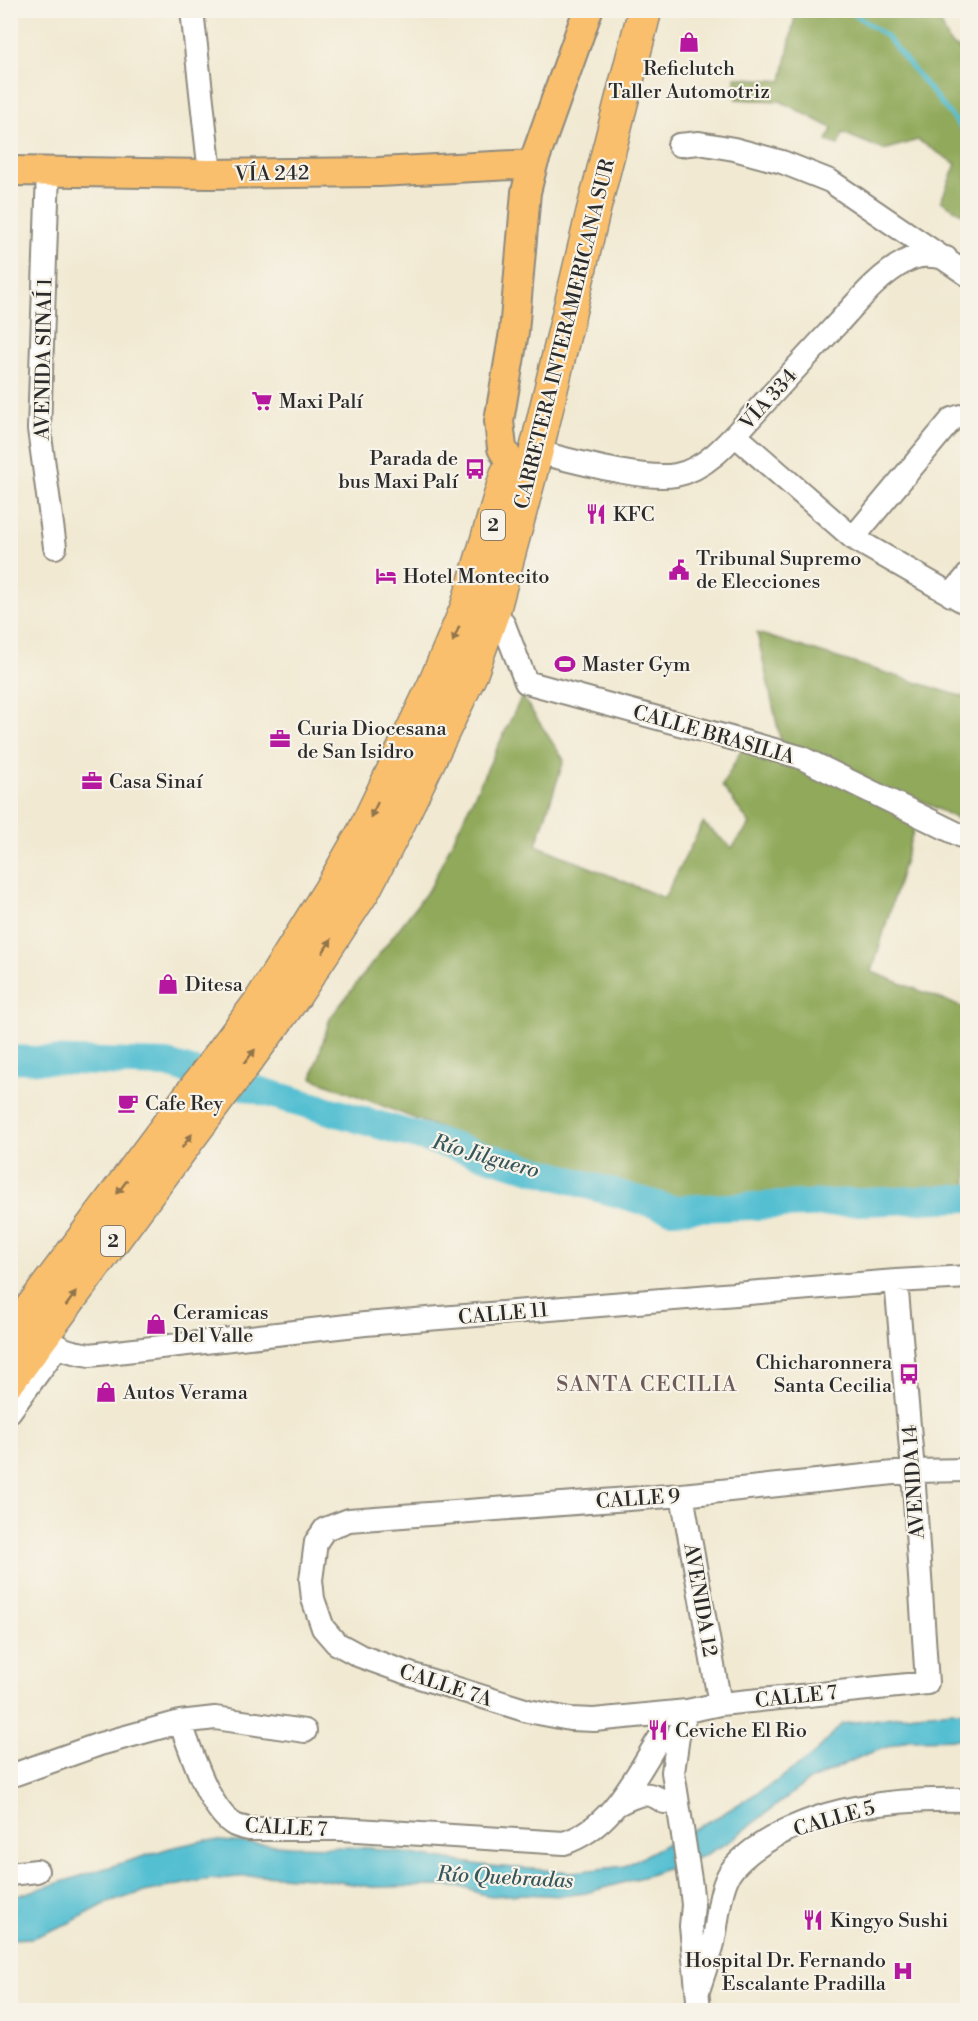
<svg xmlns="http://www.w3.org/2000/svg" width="978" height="2021" viewBox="0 0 978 2021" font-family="'Libre Bodoni',serif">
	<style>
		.forest { fill: #90a95a; stroke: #5e6a42; stroke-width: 1.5 }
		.water { fill: #55bfd2; stroke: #40757e; stroke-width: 1.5 }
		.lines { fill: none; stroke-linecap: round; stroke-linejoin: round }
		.stream { stroke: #55bfd2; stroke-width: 4.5 }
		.river { stroke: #55bfd2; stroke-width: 28 }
		.minor-casing { stroke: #8e8a7e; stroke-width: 26 }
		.major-casing { stroke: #8e8a7e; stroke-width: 32 }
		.highway-casing { stroke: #8e8a7e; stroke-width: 36 }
		.minor { stroke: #fff; stroke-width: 22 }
		.major { stroke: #f9bf6d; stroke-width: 28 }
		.highway { stroke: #f9bf6d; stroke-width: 33 }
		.oneway { fill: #92754c }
		.labels { text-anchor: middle; stroke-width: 4.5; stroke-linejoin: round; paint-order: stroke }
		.shield { fill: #f7f3e8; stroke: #686764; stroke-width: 1.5 }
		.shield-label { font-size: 18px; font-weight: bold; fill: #2b2b2b }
		.poi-label { font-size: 20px; fill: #2b2b2b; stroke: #f7f3e8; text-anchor: start }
		.street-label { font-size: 20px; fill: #2b2b2b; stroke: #f7f3e8 }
		.water-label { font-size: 21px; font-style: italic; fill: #38575d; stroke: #f7f3e8 }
		.neighbourhood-label { font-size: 21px; letter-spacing: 1.5px; fill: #6e5b59; stroke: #f7f3e8 }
	</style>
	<rect width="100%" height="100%" fill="#f7f3e8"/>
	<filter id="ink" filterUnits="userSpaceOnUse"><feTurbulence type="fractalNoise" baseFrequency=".0167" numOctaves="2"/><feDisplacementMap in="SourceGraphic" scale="12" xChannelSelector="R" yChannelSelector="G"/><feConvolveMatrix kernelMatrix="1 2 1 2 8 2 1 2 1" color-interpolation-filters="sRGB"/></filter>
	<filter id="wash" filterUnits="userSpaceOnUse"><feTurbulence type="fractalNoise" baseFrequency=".008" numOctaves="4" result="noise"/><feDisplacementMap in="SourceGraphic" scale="24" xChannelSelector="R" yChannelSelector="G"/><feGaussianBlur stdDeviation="1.35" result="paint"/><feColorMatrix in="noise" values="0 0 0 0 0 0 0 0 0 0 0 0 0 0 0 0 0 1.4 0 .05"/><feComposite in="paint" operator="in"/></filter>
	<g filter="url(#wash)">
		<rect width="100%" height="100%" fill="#f1e9d2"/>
		<!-- forest -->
		<path class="forest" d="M796 11H936L950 44 967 53V217L941 201 956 164 918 140 884 150 843 133 838 145 827 141 832 128 780 101 736 99 735 77 782 81Z
			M757 633 967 698V824L922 801 872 972 967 1009V1198L671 1209 576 1182 312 1078 330 1018 430 888 522 696 564 760 536 845 664 898 703 823 732 848 750 824 722 786 742 749 785 761Z"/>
		<!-- water -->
		<path class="water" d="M967 1710V1739L908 1740 864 1755 807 1782 727 1843 703 1856 646 1876 586 1893 561 1896 525 1894 491 1896 478 1893 469 1888 446 1886 372 1887 313 1878 262 1875 204 1880 139 1893 105 1904 69 1923 32 1938 11 1939 10 1898 170 1848 206 1840 291 1846 372 1848 488 1866 573 1872 625 1866 721 1815 775 1782 814 1754 842 1724 915 1714Z"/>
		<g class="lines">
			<!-- stream -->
			<path class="stream" d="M848 10 886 36 968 136"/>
			<!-- river -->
			<path class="river" d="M10 1059 167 1064 671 1209 968 1198"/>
		</g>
	</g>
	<g filter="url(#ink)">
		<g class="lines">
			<!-- minor casing -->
			<g class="minor-casing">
				<path id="minor" d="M192 10 210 174
					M679 145 699 143 734 149 782 162 830 181 968 275
					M48 172 39 429 55 547
					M735 435 853 538 968 604
					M536 452C572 460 642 481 676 475 708 469 733 437 754 414 782 383 810 353 838 323 858 301 879 275 906 261 919 254 931 255 946 258
					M853 538 952 419 961 416 968 418
					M951 595 968 575
					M494 608 504 625 526 682 800 757 968 839
					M896 1281 913 1471 927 1683 720 1704 687 1711 594 1720 570 1719 528 1711 413 1675 360 1656 336 1643 323 1628 313 1599 311 1580 316 1542 325 1529 349 1520 682 1495 913 1471 968 1470
					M44 1336C60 1350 70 1352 90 1355L365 1324 896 1281 968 1277
					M10 1411 57 1347
					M682 1495 720 1704
					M687 1711 678 1736 673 1772 691 1886 693 1905 691 1926 699 2010
					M180 1722C191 1750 209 1811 235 1825 239 1827 244 1828 249 1829H341L564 1843C611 1828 634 1779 659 1739
					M10 1776 100 1744 180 1722 215 1718 305 1731
					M618 1804C636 1795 647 1789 664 1802
					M10 1874 37 1871
					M698 1991C703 1975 709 1959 713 1943 718 1922 718 1896 728 1876 733 1866 744 1857 753 1850 814 1806 895 1798 968 1800"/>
			</g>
			<!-- major casing -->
			<g class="major-casing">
				<path id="major" d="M10 171 210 174 379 172 533 164
					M510 462 502 448 499 421 514 332 526 192 533 164 588 10"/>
			</g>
			<!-- highway casing -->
			<g class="highway-casing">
				<path id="highway" d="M10 1337 261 1001 334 884 364 832 434 686 467 608 507 474
					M10 1379 295 995 363 891 397 826 471 673 494 608 536 452 593 212 645 10"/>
			</g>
			<!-- minor -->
			<use href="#minor" class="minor"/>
			<!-- major -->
			<use href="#major" class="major"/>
			<!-- highway -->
			<use href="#highway" class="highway"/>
		</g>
		<!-- one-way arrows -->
		<defs><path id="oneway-solid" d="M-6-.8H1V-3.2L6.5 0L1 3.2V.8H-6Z" transform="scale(1.5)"/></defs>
		<g class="oneway">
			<use href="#oneway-solid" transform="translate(456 634) rotate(113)"/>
			<use href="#oneway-solid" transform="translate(374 810) rotate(116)"/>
			<use href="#oneway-solid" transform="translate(327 946) rotate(-57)"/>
			<use href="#oneway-solid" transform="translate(250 1056) rotate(-53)"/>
			<use href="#oneway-solid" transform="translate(187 1141) rotate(-54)"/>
			<use href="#oneway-solid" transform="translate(122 1187) rotate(127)"/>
			<use href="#oneway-solid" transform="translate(71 1299) rotate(-54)"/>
		</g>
	</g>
	<!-- icons -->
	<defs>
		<g id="shop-bare" transform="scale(1.62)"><path d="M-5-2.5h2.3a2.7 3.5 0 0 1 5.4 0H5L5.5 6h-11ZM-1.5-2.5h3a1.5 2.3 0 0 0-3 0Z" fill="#b5179e" stroke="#f7f3e8" stroke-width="2.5" paint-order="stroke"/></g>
		<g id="supermarket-bare" transform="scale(1.62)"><path d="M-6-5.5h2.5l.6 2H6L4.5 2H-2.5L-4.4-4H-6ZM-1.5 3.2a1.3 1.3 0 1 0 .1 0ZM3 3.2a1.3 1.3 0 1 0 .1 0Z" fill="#b5179e" stroke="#f7f3e8" stroke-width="2.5" paint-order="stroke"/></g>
		<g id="bus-bare" transform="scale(1.62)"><path d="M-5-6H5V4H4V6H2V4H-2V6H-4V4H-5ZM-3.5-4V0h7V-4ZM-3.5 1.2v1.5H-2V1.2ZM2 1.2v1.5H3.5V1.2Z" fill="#b5179e" stroke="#f7f3e8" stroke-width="2.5" paint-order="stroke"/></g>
		<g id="restaurant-bare" transform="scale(1.62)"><path d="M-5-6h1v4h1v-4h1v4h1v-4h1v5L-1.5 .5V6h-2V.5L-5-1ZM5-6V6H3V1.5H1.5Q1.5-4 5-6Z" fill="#b5179e" stroke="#f7f3e8" stroke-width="2.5" paint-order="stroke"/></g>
		<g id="civic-bare" transform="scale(1.62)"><path d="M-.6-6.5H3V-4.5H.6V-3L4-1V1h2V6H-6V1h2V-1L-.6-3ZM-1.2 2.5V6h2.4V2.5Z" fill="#b5179e" stroke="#f7f3e8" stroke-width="2.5" paint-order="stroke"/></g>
		<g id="hotel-bare" transform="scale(1.62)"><path d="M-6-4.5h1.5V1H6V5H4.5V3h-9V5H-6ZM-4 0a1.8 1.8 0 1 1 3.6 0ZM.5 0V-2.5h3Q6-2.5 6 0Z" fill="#b5179e" stroke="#f7f3e8" stroke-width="2.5" paint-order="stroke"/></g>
		<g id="stadium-bare" transform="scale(1.62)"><path d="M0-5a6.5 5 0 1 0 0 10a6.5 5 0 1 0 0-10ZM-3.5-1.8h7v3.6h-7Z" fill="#b5179e" stroke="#f7f3e8" stroke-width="2.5" paint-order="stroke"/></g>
		<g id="office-bare" transform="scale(1.62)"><path d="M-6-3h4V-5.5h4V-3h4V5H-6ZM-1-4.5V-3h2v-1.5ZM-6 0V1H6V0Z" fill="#b5179e" stroke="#f7f3e8" stroke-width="2.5" paint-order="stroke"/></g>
		<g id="cafe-bare" transform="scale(1.62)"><path d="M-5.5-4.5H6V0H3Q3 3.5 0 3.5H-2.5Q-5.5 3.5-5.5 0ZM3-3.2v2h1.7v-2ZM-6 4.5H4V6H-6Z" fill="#b5179e" stroke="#f7f3e8" stroke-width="2.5" paint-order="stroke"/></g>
		<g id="hospital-bare" transform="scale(1.62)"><path d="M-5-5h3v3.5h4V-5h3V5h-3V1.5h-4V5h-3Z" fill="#b5179e" stroke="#f7f3e8" stroke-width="2.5" paint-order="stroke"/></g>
	</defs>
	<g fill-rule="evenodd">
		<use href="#shop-bare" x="689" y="42"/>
		<use href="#supermarket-bare" x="262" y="401"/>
		<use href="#bus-bare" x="475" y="469"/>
		<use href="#restaurant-bare" x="596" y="514"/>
		<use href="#civic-bare" x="679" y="570"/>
		<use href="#hotel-bare" x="386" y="576"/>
		<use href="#stadium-bare" x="565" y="664"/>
		<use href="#office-bare" x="280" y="739"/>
		<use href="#office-bare" x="92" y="781"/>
		<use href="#shop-bare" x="168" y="984"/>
		<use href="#cafe-bare" x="128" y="1103"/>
		<use href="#shop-bare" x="156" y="1324"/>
		<use href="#bus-bare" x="909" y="1374"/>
		<use href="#shop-bare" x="106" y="1392"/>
		<use href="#restaurant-bare" x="658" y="1730"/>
		<use href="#restaurant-bare" x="813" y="1920"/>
		<use href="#hospital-bare" x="903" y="1971"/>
	</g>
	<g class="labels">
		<!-- shield labels -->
		<g class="shield">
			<rect x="481" y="510" width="24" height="30" rx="4.5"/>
			<rect x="101" y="1226" width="24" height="30" rx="4.5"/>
		</g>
		<g class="shield-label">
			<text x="493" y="531">2</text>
			<text x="113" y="1247">2</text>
		</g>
		<!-- poi labels -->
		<g class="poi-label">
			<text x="689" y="75" text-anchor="middle">Reficlutch<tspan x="689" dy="23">Taller Automotriz</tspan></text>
			<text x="279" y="408">Maxi Palí</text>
			<text x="458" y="465" text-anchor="end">Parada de<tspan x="458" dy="23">bus Maxi Palí</tspan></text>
			<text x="613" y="521">KFC</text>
			<text x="696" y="565">Tribunal Supremo<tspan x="696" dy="23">de Elecciones</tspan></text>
			<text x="403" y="583">Hotel Montecito</text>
			<text x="582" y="671">Master Gym</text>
			<text x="297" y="735">Curia Diocesana<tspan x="297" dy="23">de San Isidro</tspan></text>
			<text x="109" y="788">Casa Sinaí</text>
			<text x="185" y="991">Ditesa</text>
			<text x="145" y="1110">Cafe Rey</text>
			<text x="173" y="1319">Ceramicas<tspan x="173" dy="23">Del Valle</tspan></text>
			<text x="892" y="1369" text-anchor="end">Chicharonnera<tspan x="892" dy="23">Santa Cecilia</tspan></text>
			<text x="123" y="1399">Autos Verama</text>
			<text x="675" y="1737">Ceviche El Rio</text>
			<text x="830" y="1927">Kingyo Sushi</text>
			<text x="886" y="1967" text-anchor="end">Hospital Dr. Fernando<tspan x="886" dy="23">Escalante Pradilla</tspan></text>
		</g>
		<!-- street labels -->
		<g class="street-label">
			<text transform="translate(272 173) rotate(-1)" y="7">VÍA 242</text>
			<text transform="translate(564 334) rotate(-76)" y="7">CARRETERA INTERAMERICANA SUR</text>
			<text transform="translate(43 359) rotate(-89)" y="7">AVENIDA SINAÍ 1</text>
			<text transform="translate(768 399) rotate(-48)" y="7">VÍA 334</text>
			<text transform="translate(714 734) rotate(16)" y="7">CALLE BRASILIA</text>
			<text transform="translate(503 1313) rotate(-5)" y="7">CALLE 11</text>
			<text transform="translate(913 1482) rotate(-94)" y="7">AVENIDA 14</text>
			<text transform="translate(638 1498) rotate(-4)" y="7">CALLE 9</text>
			<text transform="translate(701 1600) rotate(80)" y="7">AVENIDA 12</text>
			<text transform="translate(446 1685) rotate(18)" y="7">CALLE 7A</text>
			<text transform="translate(796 1696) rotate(-6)" y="7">CALLE 7</text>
			<text transform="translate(834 1818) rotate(-16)" y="7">CALLE 5</text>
			<text transform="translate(286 1827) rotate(3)" y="7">CALLE 7</text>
		</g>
		<!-- water labels -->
		<g class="water-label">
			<text transform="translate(486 1156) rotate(16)" y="7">Río Jilguero</text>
			<text transform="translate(505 1877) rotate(3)" y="7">Río Quebradas</text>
		</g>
		<!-- neighbourhood labels -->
		<g class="neighbourhood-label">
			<text x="647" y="1391">SANTA CECILIA</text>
		</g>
	</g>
	<!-- margin -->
	<rect width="978" height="2021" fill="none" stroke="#f7f3e8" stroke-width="36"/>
</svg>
